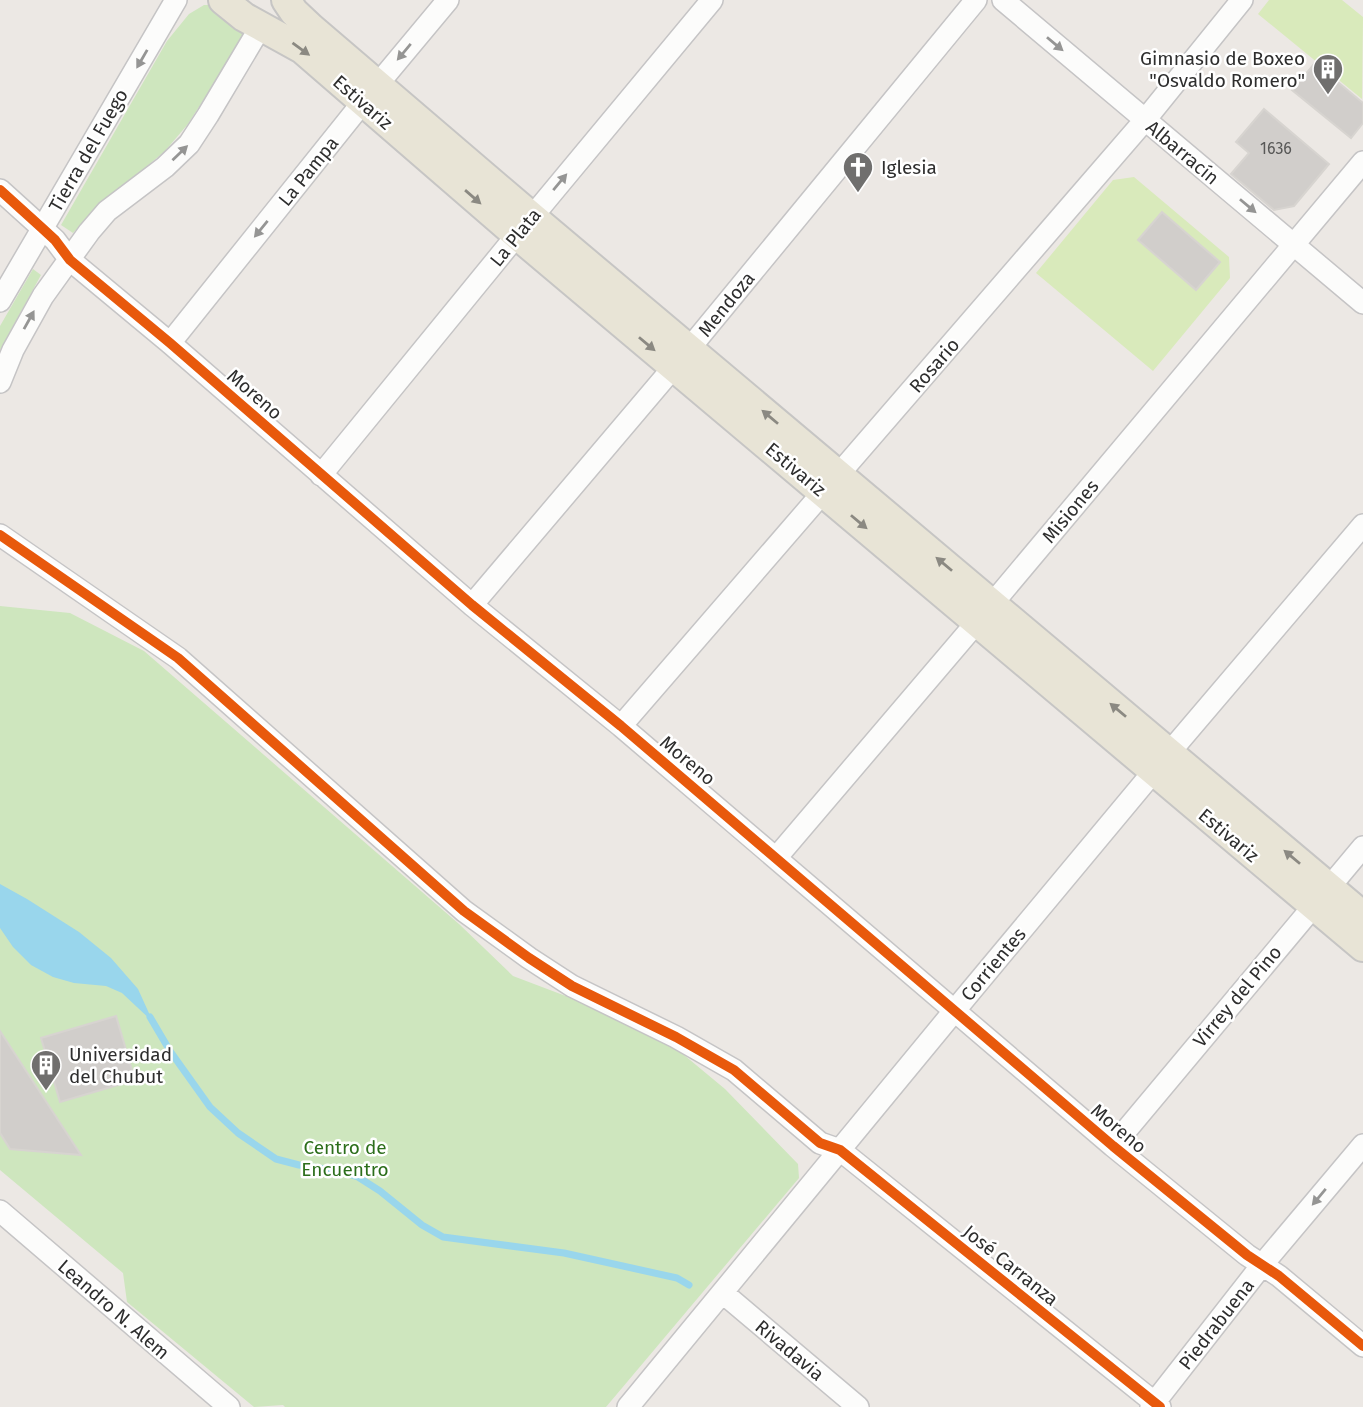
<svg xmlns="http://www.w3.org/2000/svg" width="1363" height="1407" viewBox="0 0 1363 1407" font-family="'Fira Sans',sans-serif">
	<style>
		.green { fill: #cee6be }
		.pitch { fill: #d9eabb }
		.water { fill: #99d6ec }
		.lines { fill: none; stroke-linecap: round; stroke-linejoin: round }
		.stream { stroke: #99d6ec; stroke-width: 7 }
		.building { fill: #d1cecb; stroke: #d7d4d0; stroke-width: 2 }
		.minor-casing { stroke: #c5c4c5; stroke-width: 24 }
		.major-casing { stroke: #c6c5c4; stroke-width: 32 }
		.minor { stroke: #fcfcfb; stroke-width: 21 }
		.major { stroke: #e8e4d6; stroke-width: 28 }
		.cycleway-casing { stroke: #fff; stroke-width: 15 }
		.cycleway { stroke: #e8590c; stroke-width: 10 }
		.oneway { fill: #959594 }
		.oneway2 { fill: #8b8982 }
		.labels { text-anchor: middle; stroke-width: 5; stroke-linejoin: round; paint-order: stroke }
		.number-label { font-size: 16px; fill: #585857 }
		.poi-label { font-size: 19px; fill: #2e2e2e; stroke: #fff; text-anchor: start }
		.street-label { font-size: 19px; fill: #2e2e2e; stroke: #fff }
		.park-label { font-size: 19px; fill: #2c6e1b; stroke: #fff }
	</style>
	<rect width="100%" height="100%" fill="#ece8e4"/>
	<!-- green -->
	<path class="green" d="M204 5H218L242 28 243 38 188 124 165 151 95 210 73 233 61 225 167 41 189 14Z
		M33 269 41 275 0 350V326Z
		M0 606 70 613 144 651 459 924 513 976 571 998 656 1037 684 1055 725 1089 798 1164 799 1178 606 1407H285L283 1405 254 1407 127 1302 123 1273 0 1170Z"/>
	<!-- pitch -->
	<path class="pitch" d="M1269 0H1342L1363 17 1362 99 1258 14Z
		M1134 177 1229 257 1230 278 1153 371 1036 273 1113 180Z"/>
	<!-- water -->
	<path class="water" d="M0 884 27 899 79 932 111 958 138 989 153 1022 122 993 106 986 74 983 53 977 31 965 13 947 0 928Z"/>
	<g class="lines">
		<!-- stream -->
		<path class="stream" d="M150 1017 170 1051 210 1107 238 1133 276 1159 299 1165 338 1171 358 1177 380 1191 422 1225 443 1237 564 1253 677 1278 689 1285"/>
	</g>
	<!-- building -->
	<path class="building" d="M1315 63 1363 103V123L1351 138 1292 90Z
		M1264 109 1329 164 1294 206 1274 210 1231 174 1249 153 1236 142Z
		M1162 212 1220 262 1196 290 1138 240Z
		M116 1016 135 1080 60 1102 41 1038Z
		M0 1031 81 1155 10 1149 0 1133Z"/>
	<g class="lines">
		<!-- minor casing -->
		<g class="minor-casing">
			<path id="minor" d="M1003 0 1363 303
				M0 190 42 228 55 240 70 260 170 343 472 605 621 726 1113 1146 1247 1255 1279 1276 1363 1346
				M0 301 176 0
				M170 343 363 102 448 0
				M0 382 13 350 43 296 89 232 107 211 165 167 189 144 208 115 261 26
				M321 475 517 235 712 0
				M0 535 178 658 464 911 529 958 572 986 676 1037 734 1070 820 1143 840 1150 1160 1407
				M472 605 689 349 976 0
				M621 726 1145 120 1242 0
				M776 858 977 622 1363 162
				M1113 1146 1363 847
				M0 1211 229 1407
				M723 1293 858 1407
				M628 1407 955 1010 1169 753 1363 525
				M1151 1407 1262 1265 1363 1145"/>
		</g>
		<!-- major casing -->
		<g class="major-casing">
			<path id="major" d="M223 0 244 17 302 49 517 235 1363 947
				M286 0 294 12 311 28 532 217 1363 916"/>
		</g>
		<!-- minor -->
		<use href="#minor" class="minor"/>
		<!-- major -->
		<use href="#major" class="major"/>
		<!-- cycleway casing -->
		<g class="cycleway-casing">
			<path id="cycleway" d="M0 190 42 228 55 240 70 260 170 343 472 605 621 726 1113 1146 1247 1255 1279 1276 1363 1346
				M0 535 178 658 464 911 529 958 572 986 676 1037 734 1070 820 1143 840 1150 1160 1407"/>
		</g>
		<!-- cycleway -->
		<use href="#cycleway" class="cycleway"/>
	</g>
	<!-- one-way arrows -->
	<defs><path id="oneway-solid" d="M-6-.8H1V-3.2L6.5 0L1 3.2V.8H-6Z" transform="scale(1.75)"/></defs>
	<g class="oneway">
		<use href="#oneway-solid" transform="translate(1055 44) rotate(40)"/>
		<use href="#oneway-solid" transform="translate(404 52) rotate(130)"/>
		<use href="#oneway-solid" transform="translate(142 59) rotate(120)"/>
		<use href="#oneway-solid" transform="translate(180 153) rotate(-44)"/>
		<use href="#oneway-solid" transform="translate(560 182) rotate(-50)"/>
		<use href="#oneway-solid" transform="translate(1248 206) rotate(40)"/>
		<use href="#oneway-solid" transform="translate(261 229) rotate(129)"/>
		<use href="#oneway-solid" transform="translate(29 320) rotate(-61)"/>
		<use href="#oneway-solid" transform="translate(1319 1197) rotate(130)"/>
	</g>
	<g class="oneway2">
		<use href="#oneway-solid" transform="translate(301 49) rotate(36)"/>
		<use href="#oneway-solid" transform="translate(473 197) rotate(41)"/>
		<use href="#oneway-solid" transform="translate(647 344) rotate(40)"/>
		<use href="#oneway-solid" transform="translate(770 417) rotate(-140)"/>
		<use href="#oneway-solid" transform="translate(859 522) rotate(40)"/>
		<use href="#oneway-solid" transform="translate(944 564) rotate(-140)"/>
		<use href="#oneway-solid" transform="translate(1118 710) rotate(-140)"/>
		<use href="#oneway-solid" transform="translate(1292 857) rotate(-140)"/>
	</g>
	<!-- icons -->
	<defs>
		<g id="building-pin" transform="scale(1.575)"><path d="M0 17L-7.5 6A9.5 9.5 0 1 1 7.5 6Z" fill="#706f6e" stroke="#fff"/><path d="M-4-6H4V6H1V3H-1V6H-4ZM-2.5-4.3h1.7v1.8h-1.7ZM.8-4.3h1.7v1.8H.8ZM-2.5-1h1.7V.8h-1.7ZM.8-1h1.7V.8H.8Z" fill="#fff"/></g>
		<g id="church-pin" transform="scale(1.575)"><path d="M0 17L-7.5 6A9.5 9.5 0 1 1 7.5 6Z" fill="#706f6e" stroke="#fff"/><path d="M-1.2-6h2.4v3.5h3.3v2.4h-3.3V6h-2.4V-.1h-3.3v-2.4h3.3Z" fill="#fff"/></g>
	</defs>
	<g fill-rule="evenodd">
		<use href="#building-pin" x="1328" y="69"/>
		<use href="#church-pin" x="858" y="167"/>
		<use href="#building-pin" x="46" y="1065"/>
	</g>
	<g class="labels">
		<!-- number labels -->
		<g class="number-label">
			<text x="1276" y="154">1636</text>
		</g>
		<!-- poi labels -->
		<g class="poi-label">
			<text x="1305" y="65" text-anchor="end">Gimnasio de Boxeo<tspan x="1305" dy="22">"Osvaldo Romero"</tspan></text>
			<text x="881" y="174">Iglesia</text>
			<text x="69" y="1061">Universidad<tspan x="69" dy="22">del Chubut</tspan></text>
		</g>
		<!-- street labels -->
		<g class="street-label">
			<text transform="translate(363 102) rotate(41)" y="7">Estivariz</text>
			<text transform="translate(88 150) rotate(-60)" y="7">Tierra del Fuego</text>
			<text transform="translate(1183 152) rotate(40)" y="7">Albarracín</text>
			<text transform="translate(308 171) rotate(-51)" y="7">La Pampa</text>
			<text transform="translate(515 237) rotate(-51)" y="7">La Plata</text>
			<text transform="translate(726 304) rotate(-51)" y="7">Mendoza</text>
			<text transform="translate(934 365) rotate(-49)" y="7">Rosario</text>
			<text transform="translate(255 394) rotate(41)" y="7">Moreno</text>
			<text transform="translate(796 469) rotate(40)" y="7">Estivariz</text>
			<text transform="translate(1070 511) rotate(-50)" y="7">Misiones</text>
			<text transform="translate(688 760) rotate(40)" y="7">Moreno</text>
			<text transform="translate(1229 835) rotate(40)" y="7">Estivariz</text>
			<text transform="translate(993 964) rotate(-50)" y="7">Corrientes</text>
			<text transform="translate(1237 996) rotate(-50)" y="7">Virrey del Pino</text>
			<text transform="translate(1119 1128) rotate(40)" y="7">Moreno</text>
			<text transform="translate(1011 1265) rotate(39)" y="7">José Carranza</text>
			<text transform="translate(114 1309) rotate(41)" y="7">Leandro N. Alem</text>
			<text transform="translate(1216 1324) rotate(-52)" y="7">Piedrabuena</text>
			<text transform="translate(790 1350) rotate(40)" y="7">Rivadavia</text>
		</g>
		<!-- park labels -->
		<g class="park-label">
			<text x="345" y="1154">Centro de<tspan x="345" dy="22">Encuentro</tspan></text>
		</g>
	</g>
</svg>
